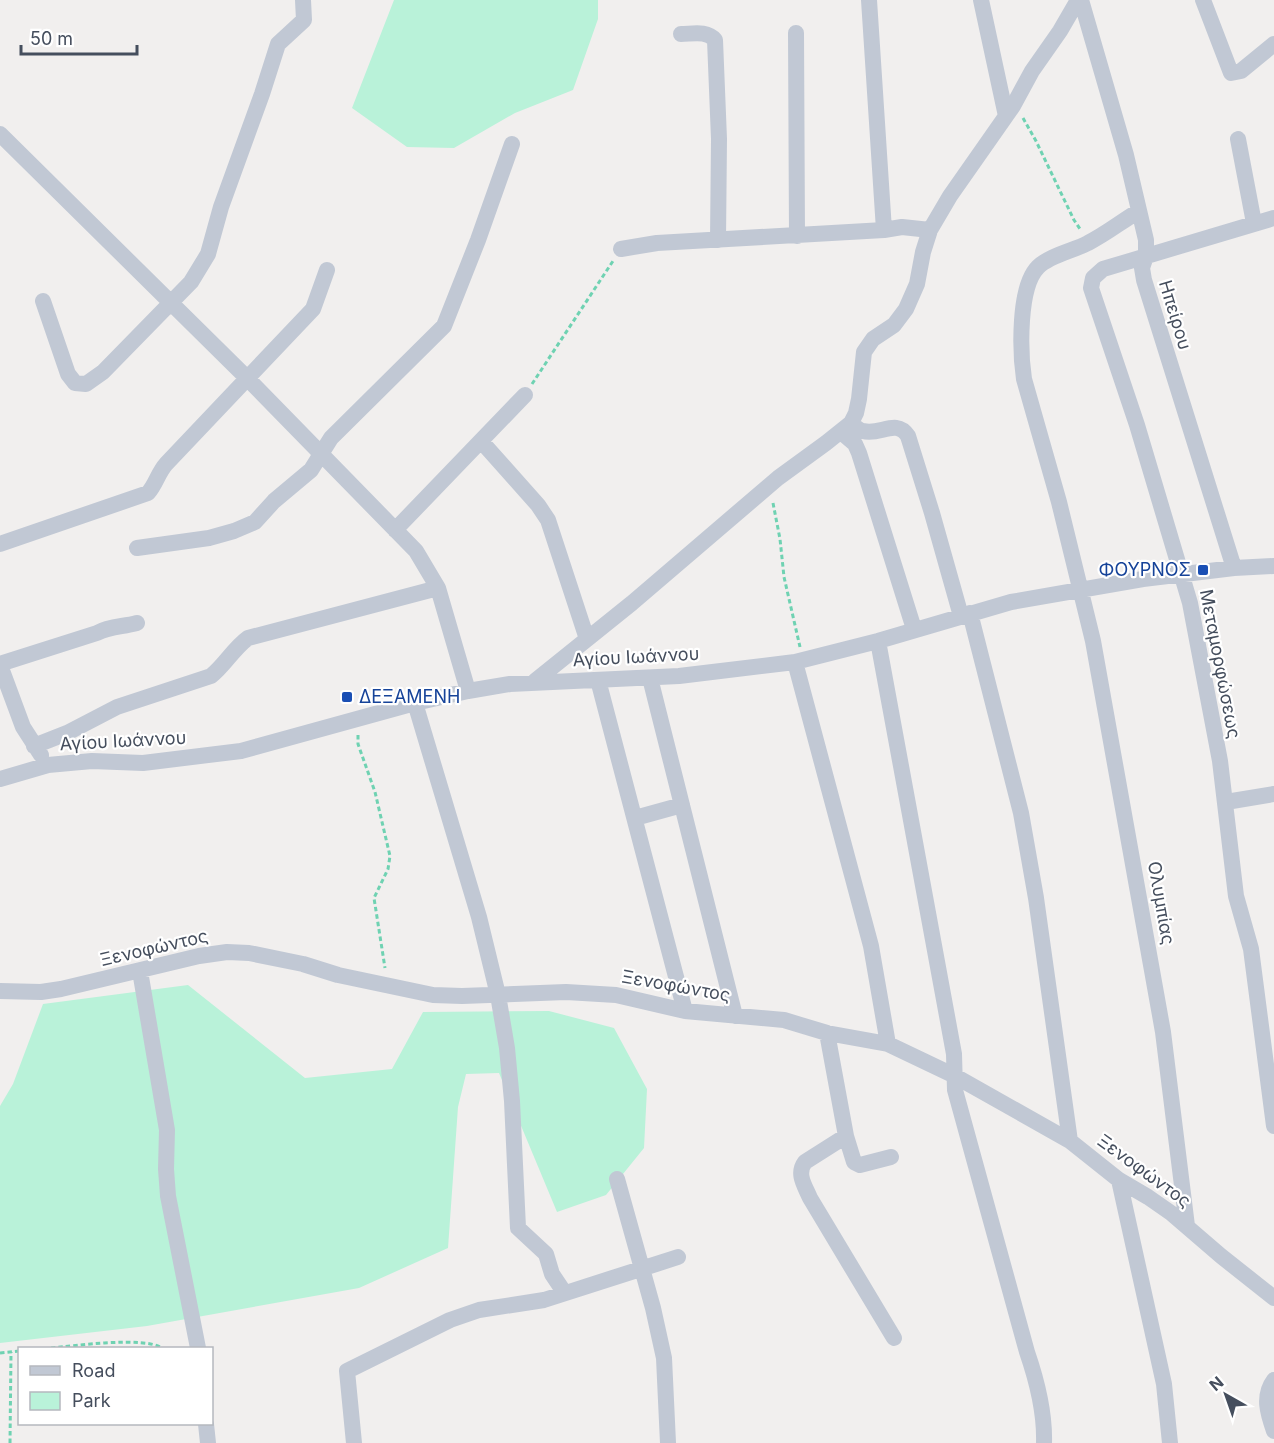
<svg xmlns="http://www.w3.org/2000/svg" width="1274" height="1443" viewBox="0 0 1274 1443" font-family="Inter,sans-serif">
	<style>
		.green { fill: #b9f2d9 }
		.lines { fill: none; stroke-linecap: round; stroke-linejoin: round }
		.path { stroke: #6fd2b2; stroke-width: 3; stroke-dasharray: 4.5 3; stroke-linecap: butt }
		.minor { stroke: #c1c8d4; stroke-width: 16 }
		.transit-dot { fill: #1a4fb4; stroke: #fff; stroke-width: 2 }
		.labels { text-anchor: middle; stroke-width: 4.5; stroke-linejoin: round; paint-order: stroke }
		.street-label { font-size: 18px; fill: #454e5d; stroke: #fff }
		.transit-label { font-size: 18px; fill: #164399; stroke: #fff; text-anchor: end }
	</style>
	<rect width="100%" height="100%" fill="#f1efee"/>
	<!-- green -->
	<path class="green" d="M394 0H598V19L573 90 515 113 454 148 407 147 352 108Z
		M188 985 305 1078 392 1069 423 1012 549 1011 614 1028 647 1089 644 1148 606 1195 557 1212 499 1073 466 1074 458 1107 448 1248 359 1288 147 1326 0 1343V1106L13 1084 43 1004Z"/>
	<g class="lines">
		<!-- path -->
		<path class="path" d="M1023 118 1036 141 1074 220 1080 229
			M532 384 613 261
			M773 503 780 539 784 577 800 647
			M358 735V744L375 792 390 856 388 869 374 898 385 968
			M51 1348C74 1346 144 1336 162 1348
			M0 1353 20 1351
			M10 1443 11 1352"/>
		<!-- minor -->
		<path class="minor" d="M869 0 884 230
			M981 0 1006 116
			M1081 0 1126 155 1146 240V256L1142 268 1144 280 1234 568
			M1203 0 1231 73 1241 71 1274 44
			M796 33 797 236
			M681 34C692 34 707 30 715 40L719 139 718 240
			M0 134 246 377 416 551 438 588 468 691
			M1238 139 1254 223
			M1139 211C1122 221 1106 234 1088 243 1073 251 1050 255 1038 267 1018 287 1020 352 1024 379L1059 502 1093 641 1163 1032 1187 1226
			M1274 218 1103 269 1093 278 1091 288 1137 425 1190 603 1220 761 1236 896 1251 949 1274 1126
			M621 249 657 243 884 230 902 227 930 230
			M43 301 68 374 75 383 86 384 103 372 191 282 208 254 221 207 262 94 278 44 304 20 303 0
			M851 423C855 426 858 430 863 431 880 436 896 418 908 436L932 513 961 616
			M841 432 855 444 859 453 914 629
			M481 441 538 505 548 520 587 639
			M395 530 525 395
			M0 544 148 493C156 484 158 473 166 464L313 309 327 270
			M137 548 209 538 234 531 255 522 274 501 311 470 331 438 444 326 478 240 512 144
			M970 613 1021 813 1036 898 1070 1141
			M878 641 954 1054 955 1090 1027 1352C1037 1381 1045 1412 1044 1443
			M795 662 871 946 888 1044
			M0 664 97 633C110 626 122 627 137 623
			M0 665 23 727 41 755
			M650 678 735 1016
			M598 680 685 1011
			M535 681 632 603 778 478 826 443 851 423 856 413 859 399 864 352 873 339 894 325 906 309 917 284 923 252 930 230 950 196 1013 106 1032 71 1060 31 1078 0
			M415 703 479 917 498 995 507 1048 512 1101 518 1228 546 1254 552 1274 564 1292
			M34 746 67 733 117 707 211 676C225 665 233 649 248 638L438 588
			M0 779 48 765 92 761 143 763 241 751 415 703 468 691 510 684 679 676 795 662 878 641 1011 602 1143 579 1234 568 1274 566
			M1226 802 1274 794
			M635 818 682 805
			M140 971 167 1130 166 1169 168 1196 198 1348
			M0 991 41 992 61 989 199 956 227 952 249 953 303 964 338 975 433 995 462 996 566 992 616 995 685 1011 784 1020 827 1033 888 1044 953 1075 1070 1141 1119 1180 1148 1197 1171 1213 1221 1256 1274 1298
			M827 1033 846 1136 854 1162 860 1165 891 1157
			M846 1136 805 1162C796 1174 805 1186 810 1198L894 1338
			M617 1179 653 1308 664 1358 668 1443
			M1119 1180 1164 1384 1170 1443
			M1274 1380C1262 1396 1268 1414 1274 1431
			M206 1424 208 1443
			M354 1443 347 1371 450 1320 479 1310 544 1300 678 1257"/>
	</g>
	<!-- markers -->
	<g class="transit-dot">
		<rect x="1197" y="564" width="12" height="12" rx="3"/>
		<rect x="341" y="691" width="12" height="12" rx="3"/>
	</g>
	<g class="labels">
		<!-- street labels -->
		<g class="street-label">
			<text transform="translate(1175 315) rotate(73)" y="6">Ηπείρου</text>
			<text transform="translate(636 657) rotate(-3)" y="6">Αγίου Ιωάννου</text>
			<text transform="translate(1220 664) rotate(79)" y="6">Μεταμορφώσεως</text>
			<text transform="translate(123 741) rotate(-3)" y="6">Αγίου Ιωάννου</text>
			<text transform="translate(1161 903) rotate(80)" y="6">Ολυμπίας</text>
			<text transform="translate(154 948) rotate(-13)" y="6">Ξενοφώντος</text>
			<text transform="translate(676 986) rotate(10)" y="6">Ξενοφώντος</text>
			<text transform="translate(1144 1171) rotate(36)" y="6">Ξενοφώντος</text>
		</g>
		<!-- transit labels -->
		<g class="transit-label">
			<text x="1191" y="576">ΦΟΥΡΝΟΣ</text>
			<text x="359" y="703" text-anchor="start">ΔΕΞΑΜΕΝΗ</text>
		</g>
	</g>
	<!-- legend -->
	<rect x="18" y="1347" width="195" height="78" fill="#ffffff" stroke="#b5b8be" stroke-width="1.5"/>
	<rect x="30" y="1366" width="30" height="9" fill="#c1c8d4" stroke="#b5b8be" stroke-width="1.5"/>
	<text x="72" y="1377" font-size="18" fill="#454e5d">Road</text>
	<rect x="30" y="1392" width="30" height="18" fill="#b9f2d9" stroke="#b5b8be" stroke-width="1.5"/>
	<text x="72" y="1407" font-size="18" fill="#454e5d">Park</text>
	<!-- north arrow -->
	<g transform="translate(1226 1395) rotate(320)" stroke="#ffffff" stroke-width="4.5" paint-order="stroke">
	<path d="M0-4.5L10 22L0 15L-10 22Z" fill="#454e5d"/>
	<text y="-9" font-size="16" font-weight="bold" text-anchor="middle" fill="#454e5d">N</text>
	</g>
	<!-- scale -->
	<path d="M21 45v9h116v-9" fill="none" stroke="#454e5d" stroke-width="3"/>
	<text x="30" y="45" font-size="18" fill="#454e5d" stroke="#ffffff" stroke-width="4.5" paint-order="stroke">50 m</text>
</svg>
